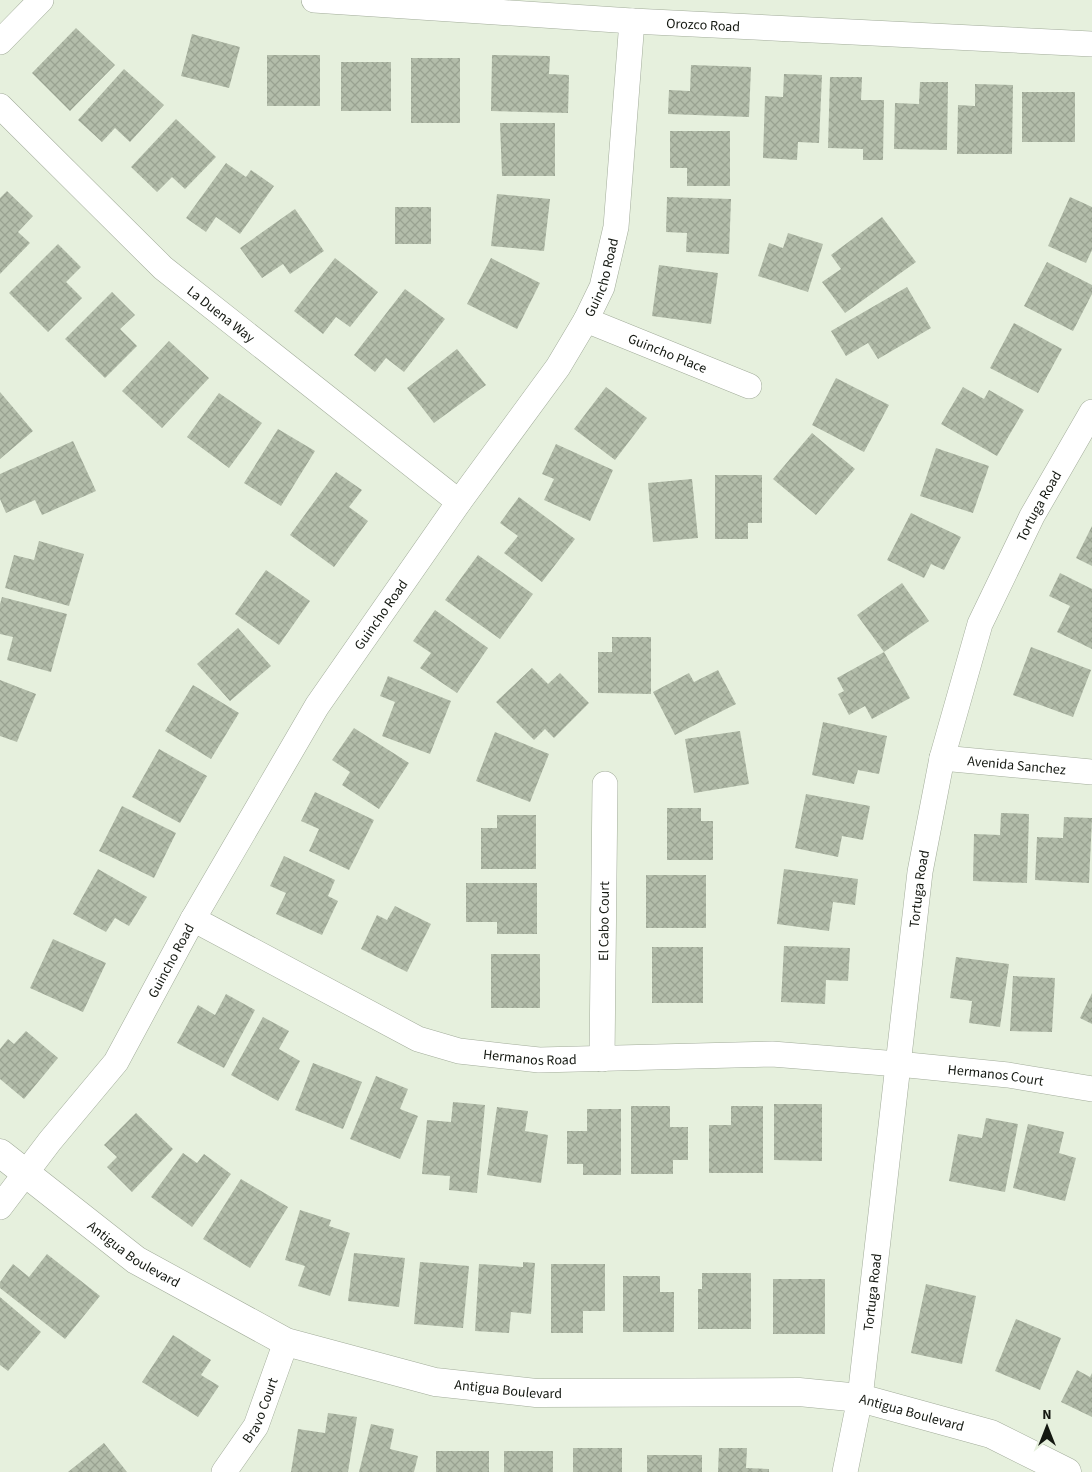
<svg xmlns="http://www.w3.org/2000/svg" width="1092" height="1472" viewBox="0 0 1092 1472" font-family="'Source Sans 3',sans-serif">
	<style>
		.building { fill: url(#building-cross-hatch) }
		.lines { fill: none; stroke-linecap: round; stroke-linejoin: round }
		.street-casing { stroke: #a2ac9a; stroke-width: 26 }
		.secondary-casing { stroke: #a2ac9a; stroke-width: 29 }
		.street { stroke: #fff; stroke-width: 25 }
		.secondary { stroke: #fff; stroke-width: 28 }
		.labels { text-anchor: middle; stroke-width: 5; stroke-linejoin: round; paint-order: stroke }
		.street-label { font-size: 14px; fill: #141811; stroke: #e6f0dd }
	</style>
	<defs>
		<pattern id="building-cross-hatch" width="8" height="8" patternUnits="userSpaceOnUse" patternTransform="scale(1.25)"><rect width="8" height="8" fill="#b3bdaa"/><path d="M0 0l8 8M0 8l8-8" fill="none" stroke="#99a291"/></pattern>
	</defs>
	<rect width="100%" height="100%" fill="#e6f0dd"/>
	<!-- building -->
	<path class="building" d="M76 28 115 65 70 111 32 73Z
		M192 34 240 47 229 88 181 76Z
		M267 55H320V106H267Z
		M492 55 550 56 549 74 569 75 568 113 491 111Z
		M411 58H460V123H411Z
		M341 62H391V111H341Z
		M691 65 751 67 749 117 668 114 669 90 690 91Z
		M124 69 164 105 130 142 115 128 102 142 78 120Z
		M784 74 822 75 819 143 798 142 797 160 763 158 765 96 783 97Z
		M830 77H862L861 100H884L883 160H863V149L828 148Z
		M920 82H948L947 150 894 149 895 103 919 104Z
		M975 84 1013 85 1012 154H957L958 105 975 106Z
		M1022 92H1075V142H1022Z
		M176 119 216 157 185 189 172 177 157 192 131 167Z
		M500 123H555V176H502Z
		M670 131H730V186H687V168H670Z
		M226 163 246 177 251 170 274 186 240 234 216 217 206 232 186 218Z
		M7 191 33 216 18 232 30 243 0 274V198Z
		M497 194 550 199 544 251 491 246Z
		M667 197 731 199 729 254 686 252 687 233 666 232Z
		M1070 197 1092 207V250L1086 263 1048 246Z
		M395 207H431V244H395Z
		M295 209 324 251 290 274 283 264 262 278 240 248Z
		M882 217 916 262 845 313 822 282 841 269 831 255Z
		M788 233 823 244 808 292 758 276 769 243 783 248Z
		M58 244 81 267 66 282 82 298 48 332 9 293Z
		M335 258 378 292 350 327 336 317 323 334 294 311Z
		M491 258 540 283 517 329 467 304Z
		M1047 262 1092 285V294L1073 331 1024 306Z
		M659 265 718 273 711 324 652 316Z
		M907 287 931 328 878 359 868 343 846 356 831 331Z
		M405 289 445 319 404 372 386 358 375 372 354 355Z
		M112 292 135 315 120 329 137 346 105 378 65 339Z
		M1014 323 1062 349 1038 393 990 368Z
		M169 341 209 378 162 428 122 391Z
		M457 349 486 385 434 423 407 388Z
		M836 378 889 405 864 452 812 425Z
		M606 387 647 418 615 460 574 429Z
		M963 387 984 399 989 390 1024 410 997 456 941 424Z
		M0 392 33 431 0 459Z
		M219 393 262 423 229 468 187 437Z
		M278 429 315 451 281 506 244 483Z
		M812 433 855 469 816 515 773 479Z
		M73 441 96 491 42 515 35 500 6 513 0 499V474Z
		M556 444 613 470 590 521 544 500 554 479 542 474Z
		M936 448 989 466 973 513 920 496Z
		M336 472 362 490 349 507 368 521 334 567 290 535Z
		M715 475H762V523H748V539H715Z
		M692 479 698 538 653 542 648 483Z
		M519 497 575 539 542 582 504 553 518 536 500 523Z
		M911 513 961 537 944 570 931 564 924 578 887 560Z
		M1092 526V566L1076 558Z
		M39 541 84 554 69 606 5 588 14 555 34 560Z
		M478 555 533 594 500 639 445 600Z
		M266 570 310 601 279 645 235 614Z
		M1060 573 1092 589V649L1057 632 1070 606 1049 596Z
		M902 583 929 621 884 652 910 698 872 719 865 706 849 715 838 694 844 691 837 678 884 652 857 615Z
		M2 597 67 614 51 672 7 660 13 637 0 634V604Z
		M435 610 488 648 457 693 420 668 431 653 413 641Z
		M238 628 271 666 230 701 197 664Z
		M612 637H651V694L598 693V652H612Z
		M1031 647 1091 670 1073 717 1013 695Z
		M532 668 548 684 560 673 589 703 554 738 545 729 534 740 496 702Z
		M718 670 736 704 675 735 653 692 689 673 694 682Z
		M388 676 451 701 430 754 382 736 395 702 380 696Z
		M0 680 36 694 17 742 0 736Z
		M193 685 239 713 211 759 165 731Z
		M823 722 887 736 879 774 858 770 854 784 812 775Z
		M354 728 409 763 379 809 342 785 350 772 332 760Z
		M740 731 749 784 694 793 685 739Z
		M495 732 549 754 530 802 476 781Z
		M159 749 207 776 180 823 132 797Z
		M315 792 374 820 349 870 309 851 319 829 301 821Z
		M806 794 870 806 863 840 842 836 838 857 795 848Z
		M122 806 176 833 154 878 99 851Z
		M667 808H701V821H713V860H667Z
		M1001 813 1029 814 1027 883 973 881 974 834 1000 835Z
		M497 815H536V869H481V828H497Z
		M1064 817 1092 818 1089 883 1035 880 1037 837 1063 838Z
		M284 856 335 880 328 896 338 901 322 935 276 914 286 893 270 886Z
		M98 869 147 897 129 926 115 918 106 932 73 914Z
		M784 869 858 879 855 905 833 902 829 931 777 924Z
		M646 875H706V928H646Z
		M466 883H537V934H497V922H466Z
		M395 906 431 924 407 972 361 949 377 915 387 920Z
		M53 939 106 963 83 1012 30 988Z
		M784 946 850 948 848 981 826 980 825 1004 781 1002Z
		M652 947H703V1003H652Z
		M491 954H540V1008H491Z
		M956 957 1009 964 1000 1027 969 1023 972 1001 950 998Z
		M1013 976 1055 978 1052 1032 1010 1031Z
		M1092 993V1024L1080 1018Z
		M226 994 255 1010 224 1068 177 1043 198 1005 215 1015Z
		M263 1017 289 1031 279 1049 300 1061 278 1101 231 1075Z
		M26 1031 58 1058 24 1099 0 1079V1049L8 1039 14 1044Z
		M313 1063 362 1082 343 1129 295 1110Z
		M376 1076 408 1089 400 1109 418 1116 400 1159 350 1139Z
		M453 1102 485 1105 477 1193 449 1190 450 1176 422 1174 427 1120 451 1122Z
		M774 1104H822V1161L774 1160Z
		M631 1106H670V1127H688V1160H673V1174H631Z
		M731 1106H763V1173H709V1125H731Z
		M497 1107 528 1111 525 1131 548 1135 541 1183 487 1175Z
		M587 1109H621V1175H583V1164H567V1131H587Z
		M136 1113 173 1149 132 1192 107 1167 117 1157 104 1145Z
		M986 1118 1018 1124 1005 1192 949 1181 958 1134 982 1138Z
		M1028 1124 1064 1132 1059 1153 1076 1158 1065 1201 1013 1188Z
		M183 1153 197 1163 204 1154 231 1174 192 1227 151 1197Z
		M241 1179 288 1207 250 1268 203 1239Z
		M300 1210 331 1220 329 1226 350 1233 330 1296 298 1286 305 1266 285 1260Z
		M354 1253 405 1258 399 1307 348 1301Z
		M47 1254 100 1296 65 1339 0 1288V1282L13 1264 29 1277Z
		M420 1262 469 1266 463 1328 414 1324Z
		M523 1262 535 1263 531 1314 511 1312 509 1333 475 1331 479 1264 523 1267Z
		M551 1264H605V1311H583V1333H551Z
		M702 1273H751V1329H698V1289H702Z
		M623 1276H660V1292H674V1332H623Z
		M773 1279H825V1334H773Z
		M926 1284 976 1296 962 1364 911 1353Z
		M0 1297 41 1332 8 1371 0 1365Z
		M1016 1319 1061 1338 1040 1390 995 1371Z
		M173 1335 211 1360 201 1375 219 1386 198 1417 142 1382Z
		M1077 1370 1090 1377 1092 1373V1417L1061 1402Z
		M328 1413 357 1417 348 1472H291L298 1429 325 1433Z
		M371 1424 394 1429 390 1449 418 1456 414 1472H359Z
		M104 1443 127 1472H68Z
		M573 1448H622V1472H573Z
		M719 1448H747L746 1468 769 1469V1472H718Z
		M436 1451H489V1472H436Z
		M504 1451H553V1472H504Z
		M647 1455H702V1472H647Z"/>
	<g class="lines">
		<!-- street casing -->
		<g class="street-casing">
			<g id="street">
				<path id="s1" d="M314 0 632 21 1092 44"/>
				<path d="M0 42 41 0"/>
				<path id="s2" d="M0 106 163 268 459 502"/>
				<path id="s3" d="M586 320 749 386"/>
				<path id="s4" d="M942 758 1092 772"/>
				<path id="s5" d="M193 919 418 1039 459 1051 539 1060 772 1054 898 1064 1008 1075 1092 1089"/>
				<path id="s6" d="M602 1059 605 784"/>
				<path id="s7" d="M0 1207 50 1141 116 1062 193 919 317 706 459 502 558 367 586 320 602 287 616 227 632 21"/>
				<path id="s8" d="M224 1472 256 1426 286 1342"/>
				<path id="s9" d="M845 1472 860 1398 920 872 942 758 980 624 1032 516 1092 412"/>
			</g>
		</g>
		<!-- secondary casing -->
		<g class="secondary-casing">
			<g id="secondary">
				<path id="s10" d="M0 1153 136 1260 286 1342 435 1382 536 1393 799 1392 860 1398 991 1434 1067 1472"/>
			</g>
		</g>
		<!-- street -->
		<use href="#street" class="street"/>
		<!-- secondary -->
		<use href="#secondary" class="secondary"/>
	</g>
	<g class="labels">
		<!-- street labels -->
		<g class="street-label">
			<text dy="5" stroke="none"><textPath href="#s1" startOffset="390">Orozco Road</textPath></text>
			<text dy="5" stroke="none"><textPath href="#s7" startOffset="1111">Guincho Road</textPath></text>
			<text dy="5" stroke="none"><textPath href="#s2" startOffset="304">La Duena Way</textPath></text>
			<text dy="5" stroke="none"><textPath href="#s3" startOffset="88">Guincho Place</textPath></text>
			<text dy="5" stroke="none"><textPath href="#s9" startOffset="992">Tortuga Road</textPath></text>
			<text dy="5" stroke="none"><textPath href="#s7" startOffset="706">Guincho Road</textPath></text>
			<text dy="5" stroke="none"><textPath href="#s4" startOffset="75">Avenida Sanchez</textPath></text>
			<text dy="5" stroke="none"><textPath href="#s9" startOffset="588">Tortuga Road</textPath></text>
			<text dy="5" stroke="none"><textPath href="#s6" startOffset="138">El Cabo Court</textPath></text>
			<text dy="5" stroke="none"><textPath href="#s7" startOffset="301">Guincho Road</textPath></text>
			<text dy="5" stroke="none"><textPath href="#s5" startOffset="369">Hermanos Road</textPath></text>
			<text dy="5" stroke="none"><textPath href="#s5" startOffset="836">Hermanos Court</textPath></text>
			<text dy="5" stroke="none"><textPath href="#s10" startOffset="168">Antigua Boulevard</textPath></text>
			<text dy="5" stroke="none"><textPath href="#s9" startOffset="182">Tortuga Road</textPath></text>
			<text dy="5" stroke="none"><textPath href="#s10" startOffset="572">Antigua Boulevard</textPath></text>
			<text dy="5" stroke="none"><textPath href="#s8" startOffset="72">Bravo Court</textPath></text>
			<text dy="5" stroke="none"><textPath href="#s10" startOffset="978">Antigua Boulevard</textPath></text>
		</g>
	</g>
	<!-- north arrow -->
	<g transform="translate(1047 1427)" stroke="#e6f0dd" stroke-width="4" paint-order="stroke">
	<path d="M0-4L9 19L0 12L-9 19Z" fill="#141811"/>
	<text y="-8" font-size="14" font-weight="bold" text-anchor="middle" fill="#141811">N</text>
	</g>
</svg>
